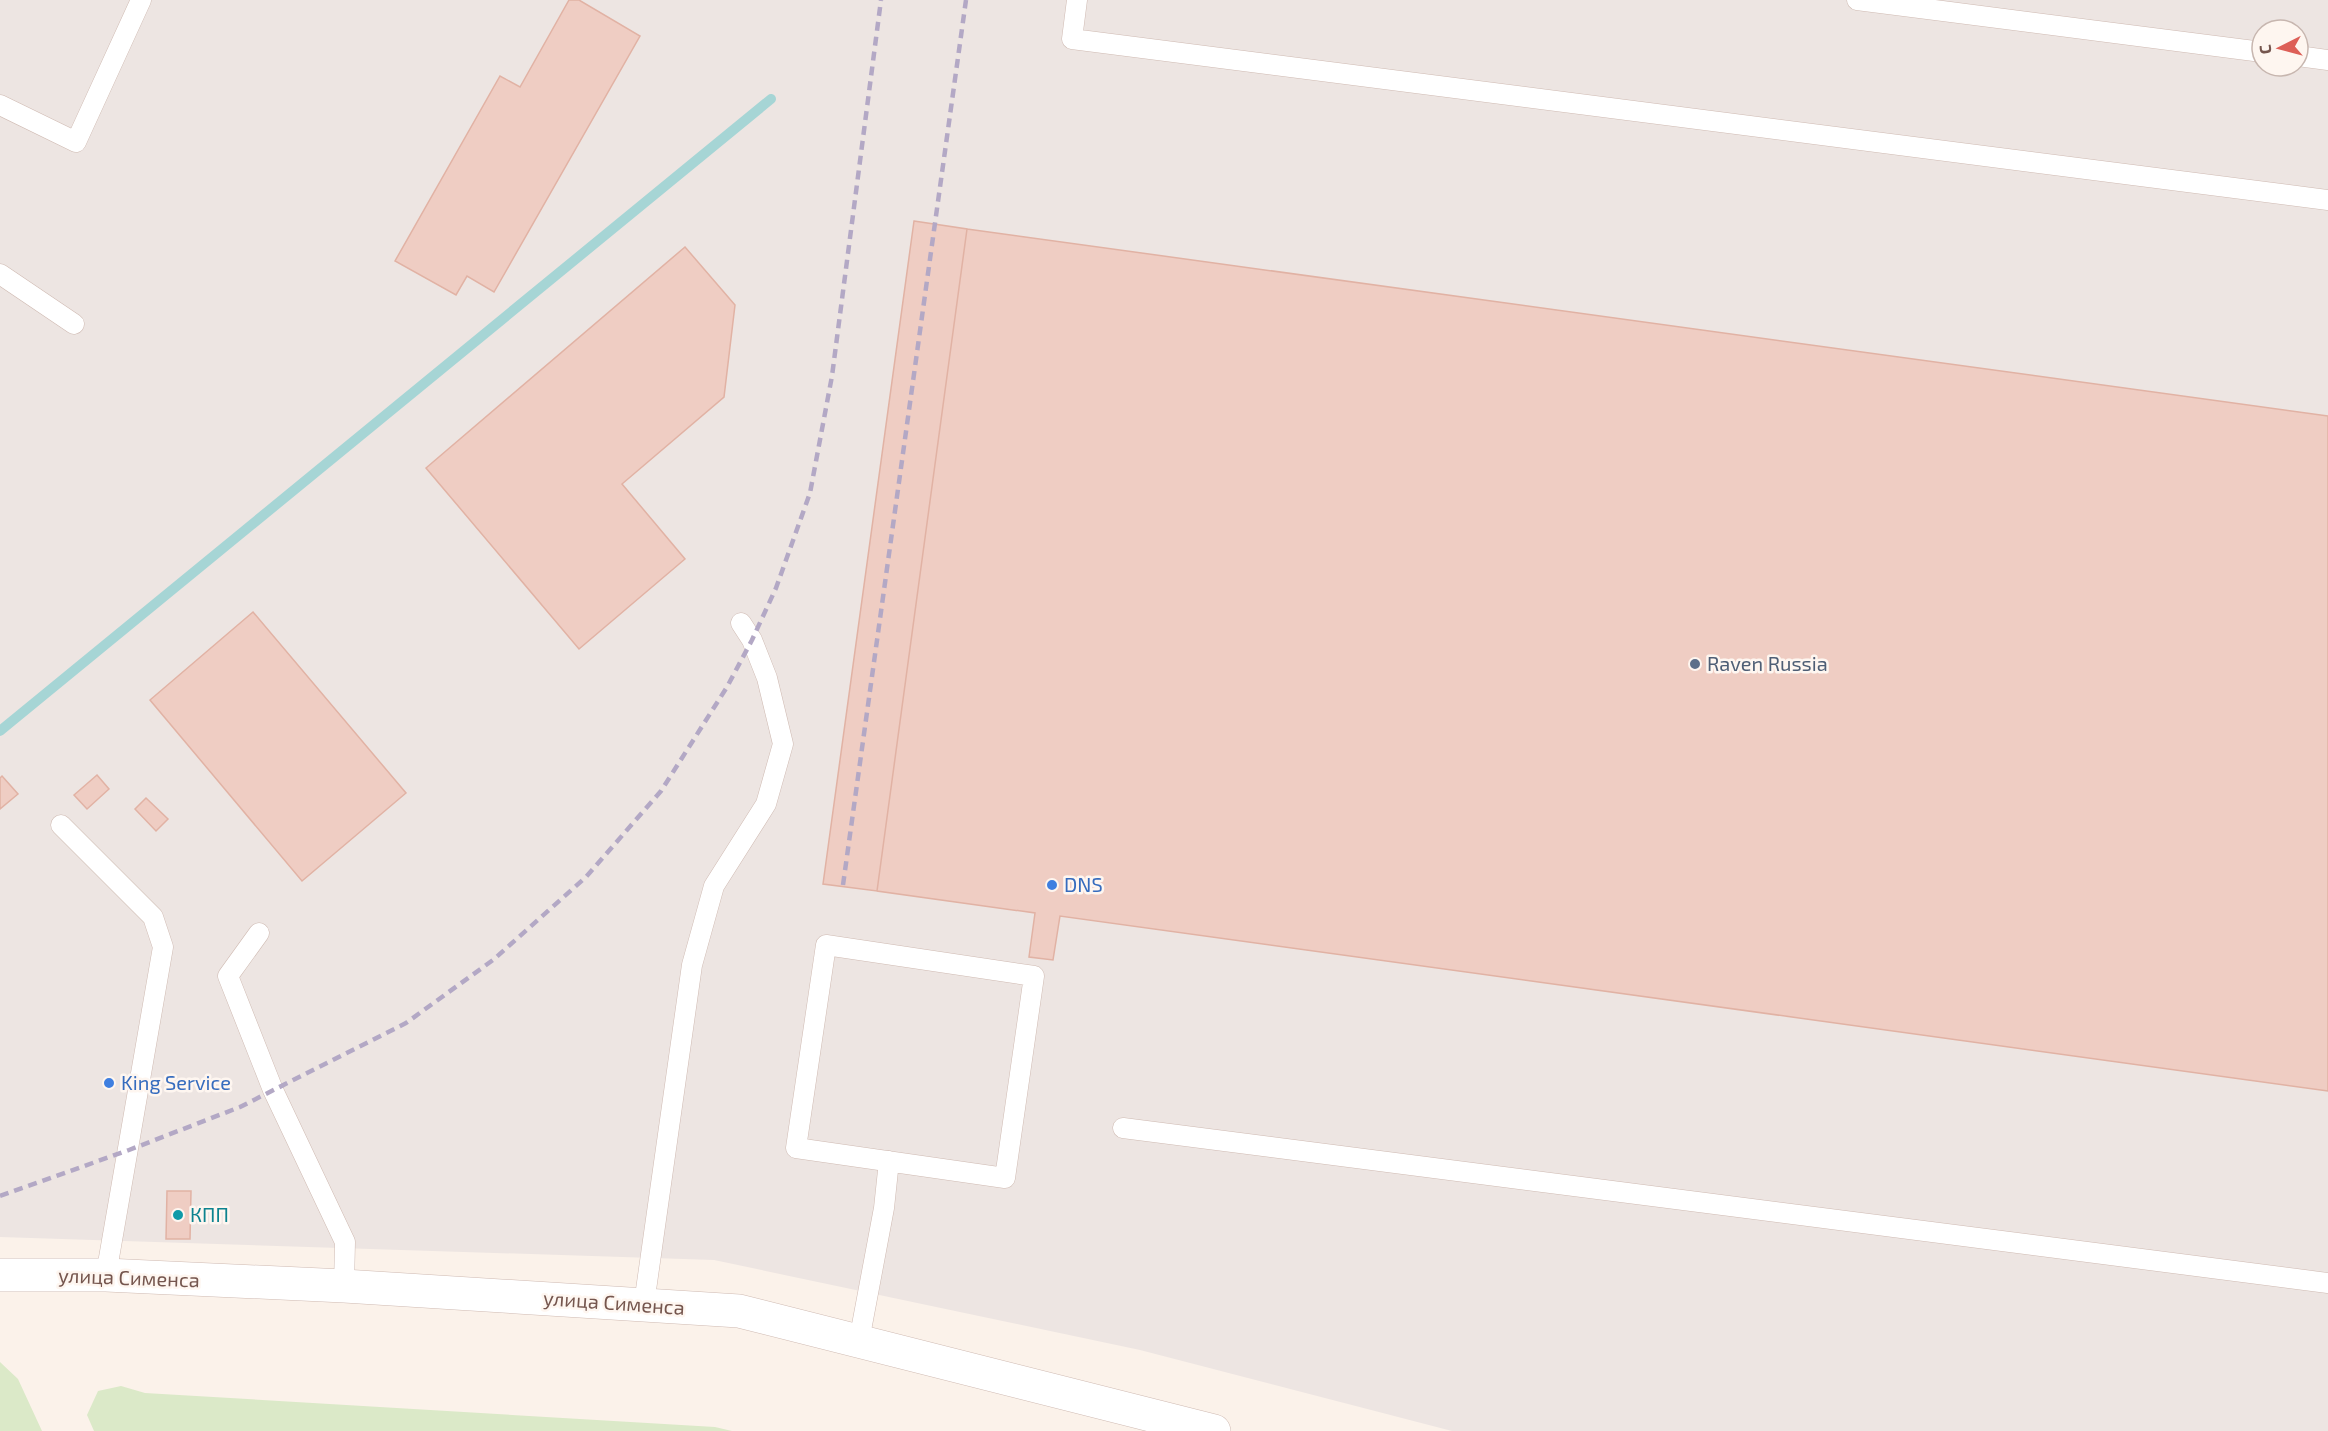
<svg xmlns="http://www.w3.org/2000/svg" width="2328" height="1431" viewBox="0 0 2328 1431" font-family="'Exo 2',sans-serif">
	<style>
		.industrial { fill: #ede5e2; fill-rule: evenodd }
		.green { fill: #dbe9c8 }
		.lines { fill: none; stroke-linecap: round; stroke-linejoin: round }
		.stream { stroke: #a6d5d5; stroke-width: 10 }
		.building { fill: #efcdc3; stroke: #e1b2a4; stroke-width: 1.5 }
		.lane-casing { stroke: #cfbab2; stroke-width: 21 }
		.street-casing { stroke: #cfbab2; stroke-width: 34 }
		.lane { stroke: #fff; stroke-width: 20 }
		.street { stroke: #fff; stroke-width: 33 }
		.rail { stroke: #b3a8c5; stroke-width: 4.5; stroke-dasharray: 9 6; stroke-linecap: butt }
		.service-dot { fill: #5c6f8a; stroke: #fef6f0; stroke-width: 2 }
		.shop-dot { fill: #3f7fe0; stroke: #fef6f0; stroke-width: 2 }
		.culture-dot { fill: #0f9aa8; stroke: #fef6f0; stroke-width: 2 }
		.labels { text-anchor: middle; stroke-width: 5; stroke-linejoin: round; paint-order: stroke }
		.service-label { font-size: 20px; fill: #4e5e75; stroke: #fef6f0; text-anchor: start }
		.shop-label { font-size: 20px; fill: #366cbe; stroke: #fef6f0; text-anchor: start }
		.culture-label { font-size: 20px; fill: #0d838f; stroke: #fef6f0; text-anchor: start }
		.street-label { font-size: 20px; fill: #75564e; stroke: #fef6f0 }
	</style>
	<rect width="100%" height="100%" fill="#fbf2ea"/>
	<!-- industrial -->
	<path class="industrial" d="M0 0H2328V1431H1452L1140 1350 714 1260 0 1237ZM2262 30H2298V66H2262Z"/>
	<!-- green -->
	<path class="green" d="M0 1362 18 1379 42 1431H0Z
		M121 1386 145 1393 715 1427 732 1431H94L87 1415 98 1391Z"/>
	<g class="lines">
		<!-- stream -->
		<path class="stream" d="M0 731 771 99"/>
	</g>
	<!-- building -->
	<path class="building" d="M569 0H579L640 36 494 292 467 276 456 295 395 261 500 76 520 87Z
		M914 221 967 229 877 891 823 884Z
		M967 229 2328 416V1091L1060 916 1053 960 1029 957 1035 913 877 891Z
		M685 247 735 305 724 397 622 484 685 559 579 649 426 468Z
		M253 612 406 793 302 881 150 700Z
		M97 775 109 789 87 809 74 795Z
		M2 776 18 794 0 809V778Z
		M146 798 168 819 156 831 135 809Z
		M167 1191H191L190 1239H166Z"/>
	<g class="lines">
		<!-- lane casing -->
		<g class="lane-casing">
			<path id="lane" d="M1077 0 1072 39 2328 200
				M1857 0 2262 52
				M2298 56 2328 60
				M0 105 76 142 141 0
				M0 274 74 324
				M61 825 153 917 163 947 106 1275
				M259 933 228 976 273 1090 345 1242 344 1286
				M826 945 1034 976 1005 1178 796 1148Z
				M1123 1128 2328 1283
				M644 1304 692 965 714 886 766 804 783 744 767 678 752 640 741 623
				M859 1341 884 1208 889 1161"/>
		</g>
		<!-- street casing -->
		<g class="street-casing">
			<path id="street" d="M0 1275H106L344 1286 739 1311 1214 1431"/>
		</g>
		<!-- lane -->
		<use href="#lane" class="lane"/>
		<!-- street -->
		<use href="#street" class="street"/>
		<!-- rail -->
		<path class="rail" d="M843 885 966 0
			M0 1196 129 1150 240 1107 406 1023 493 960 586 877 661 791 727 687 752 640 776 588 810 493 832 376 881 0"/>
	</g>
	<!-- markers -->
	<circle class="service-dot" cx="1695" cy="664" r="6"/>
	<g class="shop-dot">
		<circle cx="1052" cy="885" r="6"/>
		<circle cx="109" cy="1083" r="6"/>
	</g>
	<circle class="culture-dot" cx="178" cy="1215" r="6"/>
	<g class="labels">
		<!-- service labels -->
		<g class="service-label">
			<text x="1707" y="671">Raven Russia</text>
		</g>
		<!-- shop labels -->
		<g class="shop-label">
			<text x="1064" y="892">DNS</text>
			<text x="121" y="1090">King Service</text>
		</g>
		<!-- culture labels -->
		<g class="culture-label">
			<text x="190" y="1222">КПП</text>
		</g>
		<!-- street labels -->
		<g class="street-label">
			<text transform="translate(129 1278) rotate(2)" y="7">улица Сименса</text>
			<text transform="translate(614 1303) rotate(4)" y="7">улица Сименса</text>
		</g>
	</g>
	<!-- north arrow -->
	<g transform="translate(2280 48) rotate(264)"><circle r="28" fill="#fef6f0" stroke="#c7b6af" stroke-width="1.5"/>
	<path d="M0-4.5L10 22L0 15L-10 22Z" fill="#dd5f57"/>
	<text y="-9" font-size="16" font-weight="bold" text-anchor="middle" fill="#75564e">С</text>
	</g>
</svg>
